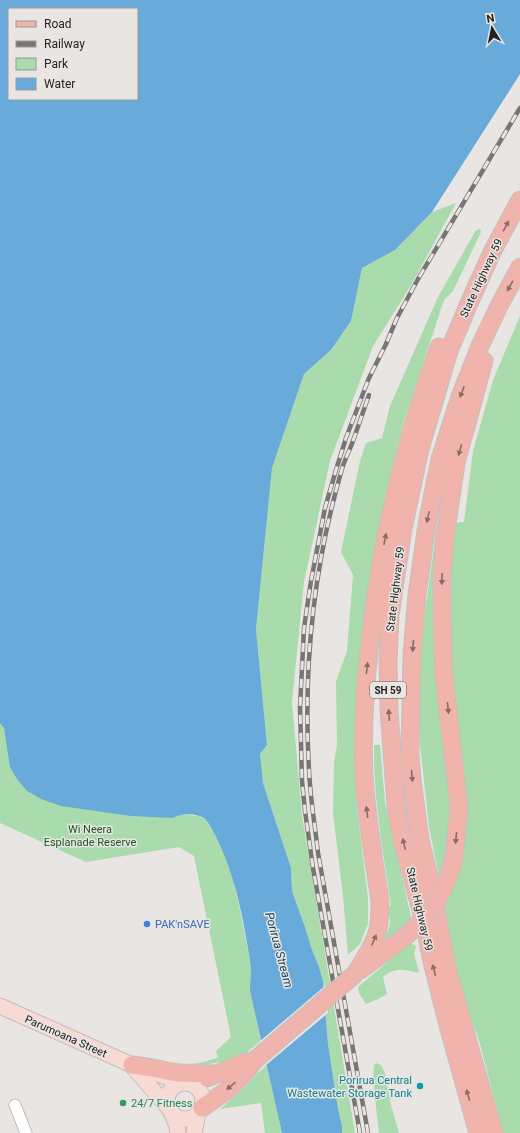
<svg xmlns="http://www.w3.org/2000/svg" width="520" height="1133" viewBox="0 0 520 1133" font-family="Roboto,sans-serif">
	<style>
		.green { fill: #a9dbac }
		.water { fill: #68aad9; fill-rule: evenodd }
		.pier { fill: #e9e5e3 }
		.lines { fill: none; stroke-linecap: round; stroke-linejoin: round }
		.street-casing { stroke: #c1bdbb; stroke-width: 13 }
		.secondary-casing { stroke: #c1bdbb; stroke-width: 17 }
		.primary-casing { stroke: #c2c1c1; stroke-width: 19 }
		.street { stroke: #fff; stroke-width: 11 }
		.secondary { stroke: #f8dad5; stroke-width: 15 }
		.primary { stroke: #f0b4ac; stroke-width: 17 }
		.rail-casing { stroke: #787674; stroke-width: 4.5 }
		.rail { stroke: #e9e5e3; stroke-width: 3; stroke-dasharray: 9; stroke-linecap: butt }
		.primary-bridge-casing { stroke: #c2c1c1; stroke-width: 19; stroke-linecap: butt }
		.primary-bridge { stroke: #f0b4ac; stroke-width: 17 }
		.oneway { fill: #8a6c67 }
		.shop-dot { fill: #3f7fe0; stroke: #e9e5e3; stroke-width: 1.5 }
		.culture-dot { fill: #0f9aa8; stroke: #e9e5e3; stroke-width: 1.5 }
		.leisure-dot { fill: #2e9e5b; stroke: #e9e5e3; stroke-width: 1.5 }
		.labels { text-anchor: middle; stroke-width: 3; stroke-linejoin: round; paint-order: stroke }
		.shield { fill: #e9e5e3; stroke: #5f5d5c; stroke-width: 1 }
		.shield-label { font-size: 10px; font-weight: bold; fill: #242322 }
		.street-label { font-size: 11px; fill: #242322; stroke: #e9e5e3 }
		.park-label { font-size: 11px; fill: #1b5624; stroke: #e9e5e3 }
		.shop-label { font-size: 11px; fill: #366cbe; stroke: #e9e5e3; text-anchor: start }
		.culture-label { font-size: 11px; fill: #0d838f; stroke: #e9e5e3; text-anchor: end }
		.leisure-label { font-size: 11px; fill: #27864d; stroke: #e9e5e3; text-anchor: start }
		.water-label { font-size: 12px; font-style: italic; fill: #134666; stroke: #e9e5e3 }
	</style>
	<rect width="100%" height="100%" fill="#e9e5e3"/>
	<!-- green -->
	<path class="green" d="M456 203 410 287 373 346 330 461 304 582 292 702 302 816 355 1133H342V1126L338 1109 328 1044 323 981 319 967 311 947 305 927 292 891 291 868 263 783 260 754 267 745 256 629 272 468 304 374 331 350 351 321 362 268 395 250 432 212Z
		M480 229 481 232 453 291 444 300 404 421 384 499 361 640 354 744 357 808 368 898V924L360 944 348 955 343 896 333 813 334 763 337 745 336 681 347 651 353 575 341 552 360 461 366 443 382 438 390 406 438 297 476 230Z
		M0 273 178 815H188L198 816 206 820 222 848 230 867 240 910 248 950 251 971 250 991 261 1041 242 1056 215 1066 214 1065 220 1064V1062L204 1065H186C197 1063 208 1062 218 1057L216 1051 231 1037 194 856 179 847 86 862 0 823Z
		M520 316V1133H503L480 1044 458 981 446 912 429 827 420 744V650L437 524 464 522 473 451 493 380Z
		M374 745H380L385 802 412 921 383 949 380 942 384 940C387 934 390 927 390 920 389 913 386 912 391 905 383 851 373 799 374 745Z
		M410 943 416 946 414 954 419 972 417 973C406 968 392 968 383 977L387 994 378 999 366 1004 359 993 358 987Z
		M376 1063 381 1065 385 1073 391 1105 399 1133H379L373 1080 374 1065Z
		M267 1065 282 1133H265L261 1103 220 1109 247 1085 258 1073Z"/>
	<!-- water -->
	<path class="water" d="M0 0H520V74L432 212 395 250 362 268 351 321 331 350 304 374 272 468 256 629 267 745 260 754 263 783 291 868 292 891 305 927 311 947 319 967 323 981 328 1044 338 1109 342 1126V1133H282L250 991C250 984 251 976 251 969 249 953 246 937 243 921 237 891 229 862 215 835 212 830 209 823 205 819 197 813 181 813 173 818L131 816 61 806 41 799 27 791 17 779 10 767 4 728 0 723ZM9 9H137V99H9Z"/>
	<!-- pier -->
	<path class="pier" d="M326 985 328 1013 265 1066 259 1042Z"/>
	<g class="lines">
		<!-- street casing -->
		<g class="street-casing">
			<path id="street" d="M15 1105 26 1133"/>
		</g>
		<!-- secondary casing -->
		<g class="secondary-casing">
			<path id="secondary" d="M0 1006 132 1065 183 1083
				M132 1066 167 1106
				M167 1101a18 18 0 1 1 36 0a18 18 0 1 1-36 0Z
				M172 1114 177 1126 178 1133
				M194 1133 198 1113"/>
		</g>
		<!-- primary casing -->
		<g class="primary-casing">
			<path id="primary" d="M454 858 459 808 444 676 442 618V577L445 537 456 463 484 361
				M360 970 406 936
				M355 974C363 961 375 944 378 929 380 920 380 910 380 901 374 859 366 817 364 775 362 730 365 685 370 641 381 541 404 442 439 347
				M132 1065 153 1068 167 1071 179 1073 216 1074
				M207 1078 240 1064 255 1060
				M202 1108 226 1091 245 1073 255 1060
				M478 1133 449 1029 433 966 423 918 402 840 396 806 389 710 388 662 390 615 403 529 420 449 449 351 470 301 492 252 520 200
				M494 1133 448 972 432 889 420 839 412 780 410 753 412 654 417 595 427 524 440 459 460 397 480 346 500 304 520 267"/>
		</g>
		<!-- street -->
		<use href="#street" class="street"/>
		<!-- secondary -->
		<use href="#secondary" class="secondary"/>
		<!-- primary -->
		<use href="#primary" class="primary"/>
		<!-- rail casing -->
		<g class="rail-casing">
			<path id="rail" d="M360 1133 313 868 305 811 302 781 300 707 304 628 311 581 325 508 336 470 346 438 369 378 386 344 397 318 418 279 520 108
				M368 1133 318 853C315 825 310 797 309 769 303 666 313 568 342 469 345 458 351 448 354 438 359 424 364 409 369 395"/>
		</g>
		<!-- rail -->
		<use href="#rail" class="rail"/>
		<!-- primary-bridge casing -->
		<g class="primary-bridge-casing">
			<path id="primary-bridge" d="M406 936C412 930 419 923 426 916 440 900 449 878 454 858
				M255 1060 355 974"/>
		</g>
		<!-- primary-bridge -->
		<use href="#primary-bridge" class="primary-bridge"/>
	</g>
	<!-- one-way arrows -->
	<defs><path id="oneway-solid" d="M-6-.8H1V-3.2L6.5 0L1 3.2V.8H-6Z"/></defs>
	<g class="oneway">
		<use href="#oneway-solid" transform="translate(506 226) rotate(-62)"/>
		<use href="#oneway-solid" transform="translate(510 286) rotate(119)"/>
		<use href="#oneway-solid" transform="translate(462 392) rotate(111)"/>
		<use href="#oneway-solid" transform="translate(460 450) rotate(105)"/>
		<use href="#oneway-solid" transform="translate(428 517) rotate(102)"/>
		<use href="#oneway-solid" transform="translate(385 539) rotate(-79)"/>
		<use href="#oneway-solid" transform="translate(442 579) rotate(92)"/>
		<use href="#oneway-solid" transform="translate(413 646) rotate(95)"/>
		<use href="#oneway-solid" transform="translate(367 668) rotate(-84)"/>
		<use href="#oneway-solid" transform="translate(448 708) rotate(84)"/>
		<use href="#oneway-solid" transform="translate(389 715) rotate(-94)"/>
		<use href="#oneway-solid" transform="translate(412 776) rotate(85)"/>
		<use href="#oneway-solid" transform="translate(367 812) rotate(-97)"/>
		<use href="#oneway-solid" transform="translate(456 838) rotate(95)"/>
		<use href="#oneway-solid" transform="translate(404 844) rotate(-104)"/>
		<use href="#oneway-solid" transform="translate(374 940) rotate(-67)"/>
		<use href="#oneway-solid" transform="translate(434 970) rotate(-104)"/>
		<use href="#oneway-solid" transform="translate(231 1086) rotate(139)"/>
		<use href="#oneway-solid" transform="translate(468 1095) rotate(-106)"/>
	</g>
	<!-- markers -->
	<circle class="shop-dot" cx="147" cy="924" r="4"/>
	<circle class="culture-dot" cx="420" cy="1086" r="4"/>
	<circle class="leisure-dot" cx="123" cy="1103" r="4"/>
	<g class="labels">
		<!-- shield labels -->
		<rect class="shield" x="370" y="682" width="36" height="16" rx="3"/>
		<g class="shield-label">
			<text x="388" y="694">SH 59</text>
		</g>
		<!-- street labels -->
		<g class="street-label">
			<text transform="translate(481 278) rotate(-65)" y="4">State Highway 59</text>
			<text transform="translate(395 589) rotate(-83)" y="4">State Highway 59</text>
			<text transform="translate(420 909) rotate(77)" y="4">State Highway 59</text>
			<text transform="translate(66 1036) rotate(24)" y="4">Parumoana Street</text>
		</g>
		<!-- park labels -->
		<g class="park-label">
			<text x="90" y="833">Wi Neera<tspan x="90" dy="13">Esplanade Reserve</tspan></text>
		</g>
		<!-- shop labels -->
		<g class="shop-label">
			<text x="155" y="928">PAK'nSAVE</text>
		</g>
		<!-- culture labels -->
		<g class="culture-label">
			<text x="412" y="1084">Porirua Central<tspan x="412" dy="13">Wastewater Storage Tank</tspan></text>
		</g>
		<!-- leisure labels -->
		<g class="leisure-label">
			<text x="131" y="1107">24/7 Fitness</text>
		</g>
		<!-- water labels -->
		<g class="water-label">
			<text transform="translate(279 950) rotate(75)" y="4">Porirua Stream</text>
		</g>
	</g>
	<!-- legend -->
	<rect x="8" y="8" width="130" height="92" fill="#e9e5e3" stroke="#9a9796"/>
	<rect x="16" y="21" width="20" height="6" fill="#f0b4ac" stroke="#9a9796"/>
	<text x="44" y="28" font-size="12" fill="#242322">Road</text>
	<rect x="16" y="41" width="20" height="6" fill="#787674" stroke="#9a9796"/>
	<text x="44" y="48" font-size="12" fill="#242322">Railway</text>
	<rect x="16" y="58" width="20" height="12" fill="#a9dbac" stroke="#9a9796"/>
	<text x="44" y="68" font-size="12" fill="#242322">Park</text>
	<rect x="16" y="78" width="20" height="12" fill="#68aad9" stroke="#9a9796"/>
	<text x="44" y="88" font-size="12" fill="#242322">Water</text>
	<!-- north arrow -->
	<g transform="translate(492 28) rotate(350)" stroke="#e9e5e3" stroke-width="3" paint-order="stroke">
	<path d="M0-3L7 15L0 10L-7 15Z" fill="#242322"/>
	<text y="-6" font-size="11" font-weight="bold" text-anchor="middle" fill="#242322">N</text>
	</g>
</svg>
